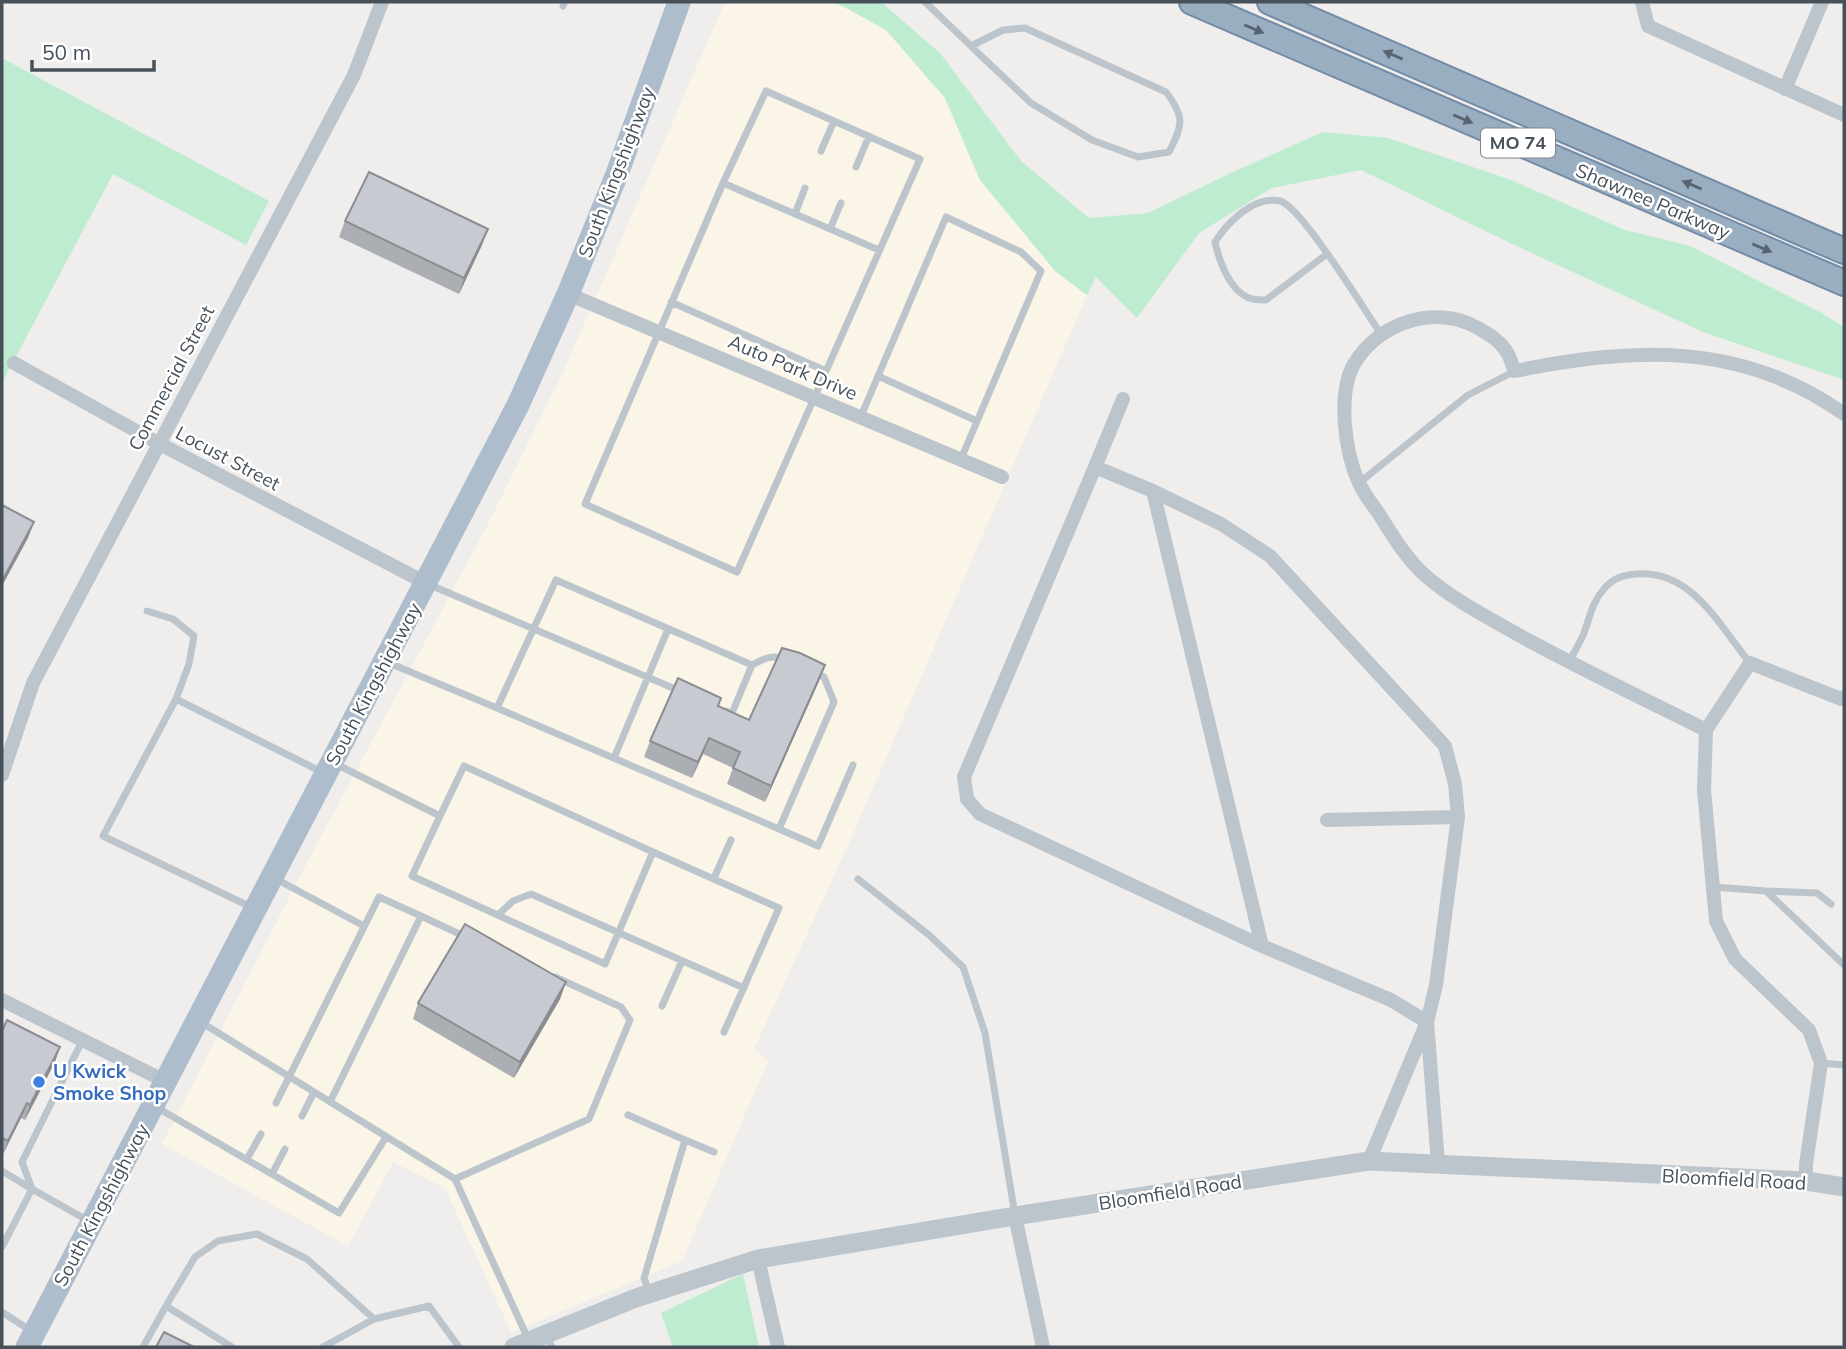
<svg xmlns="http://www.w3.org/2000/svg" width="1846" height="1349" viewBox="0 0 1846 1349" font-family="Mulish,sans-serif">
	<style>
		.commercial { fill: #fbf5e7 }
		.green { fill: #bdecd0 }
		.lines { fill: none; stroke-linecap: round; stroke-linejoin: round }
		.trunk-casing { stroke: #738ba6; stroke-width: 28 }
		.service { stroke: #bcc5cc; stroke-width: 7 }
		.minor { stroke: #bcc5cc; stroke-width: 14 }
		.tertiary { stroke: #bcc5cc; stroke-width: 19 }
		.primary { stroke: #aebdcb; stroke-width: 23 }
		.trunk { stroke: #9aaec2; stroke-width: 24 }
		.wall { fill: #abaeb3 }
		.shaded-wall { fill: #8b8d92 }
		.building { fill: #c7cad0; stroke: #8b8d92; stroke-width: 2 }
		.oneway { fill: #58646f }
		.shop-dot { fill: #3f7fe0; stroke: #fff; stroke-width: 2.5 }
		.labels { text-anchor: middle; stroke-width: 5; stroke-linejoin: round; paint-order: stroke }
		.shield { fill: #fff; stroke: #7e858c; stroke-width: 2 }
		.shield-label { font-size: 18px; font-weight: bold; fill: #47515a }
		.street-label { font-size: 19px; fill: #47515a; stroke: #fff }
		.shop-label { font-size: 19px; font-weight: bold; fill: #366cbe; stroke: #fff; text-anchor: start }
	</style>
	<rect width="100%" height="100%" fill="#f0eded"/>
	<!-- commercial -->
	<path class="commercial" d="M725 2H835L886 30 945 98 980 181 1056 272 1087 295 849 843 754 1049 768 1061 682 1261 511 1332 445 1188 393 1162 348 1246 162 1144 308 861 488 524 565 368Z"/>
	<!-- green -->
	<path class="green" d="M835 2H881L940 53 1021 161 1089 218 1148 213 1233 172 1323 132 1388 138 1511 180 1625 230 1690 246 1822 313 1844 327V380L1703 332 1510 243 1361 170 1272 188 1199 233 1137 318 1096 277 1087 295 1056 272 980 180 945 98 886 30Z
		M2 58 269 201 246 245 113 174 2 383Z
		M743 1274 759 1347H673L661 1313Z"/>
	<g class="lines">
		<!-- trunk casing -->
		<g class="trunk-casing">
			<path id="trunk" d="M1192 2 1844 283
				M1270 2 1844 251"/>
		</g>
		<!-- service -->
		<path class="service" d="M925 2 971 46 976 51 1031 103 1092 140 1138 157 1169 152C1183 125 1185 117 1166 92L1025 28 1003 30 971 46
			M563 6 565 2
			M766 91 920 159 737 572 585 504 723 183Z
			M821 151 834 121
			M856 167 869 136
			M723 183 879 250
			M795 214 805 188
			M830 229 841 203
			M1327 254 1266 300C1261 300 1254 300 1249 298 1229 290 1219 260 1215 242 1227 223 1254 195 1280 201 1301 206 1365 311 1381 334
			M671 302 826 371
			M878 376 977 421
			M861 416 946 217 1021 252 1041 271 961 459
			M1359 483 1468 395 1515 371
			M430 585 680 691
			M147 611 173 619 194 636 189 664 176 699
			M1569 662C1574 652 1580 643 1584 633 1590 617 1592 602 1604 589 1613 578 1623 575 1637 574 1692 570 1719 625 1750 663
			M389 663 497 708 556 580 752 665C763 659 772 654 785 659
			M815 673 824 677 834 702 779 829 818 846 853 765
			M497 708 779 829
			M726 711 732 713 752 665
			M614 758 668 629
			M336 764 440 816 412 876 605 964 653 852 464 766 440 816
			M653 852 779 908 724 1032
			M714 878 731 840
			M276 879 364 926
			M858 879 929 935 963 967 985 1033 1015 1215
			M1714 887 1766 891 1844 965
			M1766 891 1817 893 1831 904
			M253 908 103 836 176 699 322 772
			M498 915 513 901 531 894 744 988
			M662 1006 682 961
			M199 1021 455 1179 529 1341
			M1821 1063 1844 1065
			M330 1102 421 916 468 938
			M276 1103 379 897 421 916
			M156 1107 339 1213 386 1137
			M628 1115 685 1140 644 1278 649 1292
			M302 1116 314 1092
			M685 1140 714 1152
			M247 1159 261 1134
			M2 1171 32 1189
			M272 1174 285 1149
			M455 1179 589 1119 630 1020 621 1007 555 977
			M32 1189 22 1162 83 1039
			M2 1247 32 1189 87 1220
			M166 1306 195 1257 218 1241 257 1234 307 1259 374 1319
			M2 1312 31 1331
			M546 1335 552 1347
			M143 1347 166 1306 232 1347
			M323 1347 374 1319 429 1306 459 1347"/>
		<!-- minor -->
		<path class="minor" d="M1642 2 1648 26 1844 115
			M1785 89 1822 2
			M568 294 1002 477
			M14 363 158 443 426 583
			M1095 467 1123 399
			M1153 491 1262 946
			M1706 730C1646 700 1585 671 1526 639 1493 620 1456 602 1427 577 1407 560 1393 536 1379 514 1372 504 1364 494 1359 483 1345 453 1337 394 1354 364 1379 322 1435 304 1478 328 1490 335 1499 340 1507 352 1510 357 1512 365 1515 371 1633 347 1741 341 1844 414
			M2 775 33 683 354 75 382 2
			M1327 820 1458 817
			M2 1000 165 1081
			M1369 1161 1427 1022 1436 985 1458 817 1455 784 1445 746 1270 556 1221 524 1153 491 1095 467 964 777 967 799 980 814 1262 946 1391 1000 1427 1022 1438 1164
			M1806 1181V1164L1821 1063 1809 1030 1735 959 1716 921 1704 790 1706 730 1750 663 1841 699 1844 697
			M1015 1216 1043 1347
			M758 1259 778 1347"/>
		<!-- tertiary -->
		<path class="tertiary" d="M514 1347 636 1298 758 1259 1015 1216 1369 1161 1806 1181 1844 1187"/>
		<!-- primary -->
		<path class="primary" d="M27 1347 518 405 568 294 617 174 679 2"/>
		<!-- trunk -->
		<use href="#trunk" class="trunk"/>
	</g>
	<!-- wall -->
	<path class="wall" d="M345 221 482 245 459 294 339 237Z
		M825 665 819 681 765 802 727 784 733 768 703 754 692 778 644 757 650 741 721 698 718 706 749 720Z
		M566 982 560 999 514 1078 413 1019 418 1003Z
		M2 1031 55 1062 25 1120 21 1118 2 1156Z"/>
	<!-- shaded-wall -->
	<path class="shaded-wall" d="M488 229 482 245 459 294 464 278Z
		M34 522 28 538 2 586V581Z
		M825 665 819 681 765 802 771 786Z
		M709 738 703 754 692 778 698 762Z
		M566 982 560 999 514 1078 520 1062Z
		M60 1047 55 1062 25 1120 30 1105Z
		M27 1103 21 1118 2 1156 8 1141Z"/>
	<!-- building -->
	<path class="building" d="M369 172 488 229 464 278 345 221Z
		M2 505 34 522 2 581Z
		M782 648 800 653 825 665 771 786 733 768 740 752 709 738 698 762 650 741 678 678 721 698 718 706 749 720Z
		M465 924 566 982 520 1062 418 1003Z
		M7 1020 60 1047 30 1105 27 1103 8 1141 2 1138V1031Z
		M164 1332 194 1347H156Z"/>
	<!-- one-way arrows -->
	<defs><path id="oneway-solid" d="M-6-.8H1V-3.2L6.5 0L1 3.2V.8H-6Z" transform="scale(1.75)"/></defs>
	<g class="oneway">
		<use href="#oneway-solid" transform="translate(1254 29) rotate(23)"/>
		<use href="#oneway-solid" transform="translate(1393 55) rotate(-157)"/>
		<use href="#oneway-solid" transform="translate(1463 119) rotate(23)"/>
		<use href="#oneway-solid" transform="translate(1692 185) rotate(-157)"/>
		<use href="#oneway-solid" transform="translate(1762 248) rotate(23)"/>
	</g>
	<!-- markers -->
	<circle class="shop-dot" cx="39" cy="1082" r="7"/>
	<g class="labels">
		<!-- shield labels -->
		<rect class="shield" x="1481" y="128.5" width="74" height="29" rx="5"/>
		<g class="shield-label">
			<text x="1518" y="149">MO 74</text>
		</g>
		<!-- street labels -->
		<g class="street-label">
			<text transform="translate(616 172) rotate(-69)" y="7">South Kingshighway</text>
			<text transform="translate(1653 201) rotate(23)" y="7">Shawnee Parkway</text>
			<text transform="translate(793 367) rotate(23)" y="7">Auto Park Drive</text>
			<text transform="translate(171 378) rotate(-62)" y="7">Commercial Street</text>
			<text transform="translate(228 458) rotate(28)" y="7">Locust Street</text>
			<text transform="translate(373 684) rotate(-62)" y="7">South Kingshighway</text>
			<text transform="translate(1734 1179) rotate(3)" y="7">Bloomfield Road</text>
			<text transform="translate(1170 1192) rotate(-9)" y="7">Bloomfield Road</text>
			<text transform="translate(101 1205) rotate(-62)" y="7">South Kingshighway</text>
		</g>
		<!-- shop labels -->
		<g class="shop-label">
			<text x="53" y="1078">U Kwick<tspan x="53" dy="22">Smoke Shop</tspan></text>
		</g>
	</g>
	<!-- border -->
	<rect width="1846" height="1349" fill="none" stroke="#47515a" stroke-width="7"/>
	<!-- scale -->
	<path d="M32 60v10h122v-10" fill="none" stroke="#47515a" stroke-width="3.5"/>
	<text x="42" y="60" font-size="21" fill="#47515a" stroke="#ffffff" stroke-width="5" paint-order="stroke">50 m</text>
</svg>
